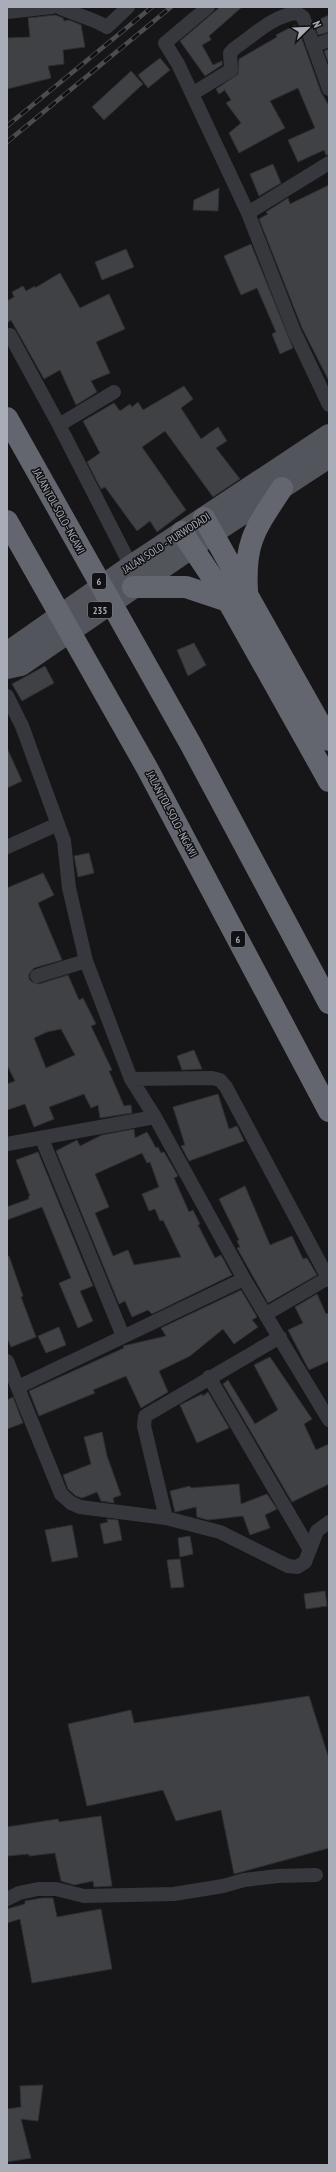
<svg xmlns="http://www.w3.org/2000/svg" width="336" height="2172" viewBox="0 0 336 2172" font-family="'PT Sans Narrow',sans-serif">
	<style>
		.building { fill: #404145; stroke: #303034; fill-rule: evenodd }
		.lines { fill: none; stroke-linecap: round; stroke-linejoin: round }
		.street { stroke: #37383d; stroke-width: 14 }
		.primary { stroke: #53555c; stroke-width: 22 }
		.highway { stroke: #63666e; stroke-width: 22 }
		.rail-casing { stroke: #4a4c52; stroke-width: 4.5 }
		.rail { stroke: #111113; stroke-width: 3; stroke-dasharray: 9; stroke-linecap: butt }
		.labels { text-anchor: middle; stroke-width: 3; stroke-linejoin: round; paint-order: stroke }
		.shield { fill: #111113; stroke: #7b7e86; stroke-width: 1 }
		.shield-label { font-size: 10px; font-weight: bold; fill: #a8adb8 }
		.street-label { font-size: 11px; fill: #a8adb8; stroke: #111113 }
	</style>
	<rect width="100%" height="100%" fill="#161618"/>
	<!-- building -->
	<path class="building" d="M220 7H242L209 36 211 40 202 45 213 65 222 61V65L205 76 180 41Z
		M55 15 63 18 64 21 69 20 81 25 85 47 63 50 64 64 48 66 51 78 7 89V38L30 37 28 18Z
		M329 15V32L318 35 314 22Z
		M295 25 298 28 321 92 329 106V155H326L324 150 298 162 288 140 315 128 298 88 270 101 285 128 239 153 229 133 241 123 226 103 231 100 224 89 225 90 219 94 216 89 238 74 239 59 277 37 276 35Z
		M329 49V64L324 51Z
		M160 58 170 70 148 88 138 75Z
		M131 71 143 84 104 120 92 107Z
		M273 164 281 183 259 196 250 174Z
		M329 185V381L302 328 259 219 268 214 266 212 288 198 290 204Z
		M219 188 218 211 193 210 194 200Z
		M251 244 293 348 280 354 272 334 276 332 257 288 241 295 224 256Z
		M126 249 134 267 102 280 95 262Z
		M60 273 80 308 109 294 125 329 96 342 110 373 91 381 97 392 76 405 60 370 44 379 11 320 7 323V301L14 297 12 292 23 286 26 291 35 286V288Z
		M184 386 193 399 181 408 201 439 218 427 227 441 216 448 240 479 213 497 165 431 142 447 186 510 157 532 150 521 137 531 105 487 101 489 87 462 100 453 83 421 114 403 120 411 130 404 132 407 138 402 143 410Z
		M194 643 206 665 188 676 177 650Z
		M45 666 54 683 22 701 12 684Z
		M7 748 22 781 7 788Z
		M89 853 94 873 78 877 74 856Z
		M43 873 54 895 38 903 62 960 34 968 29 974V979L32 982 39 984 68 975 79 1000 83 998 96 1024 91 1026 112 1070 109 1071 124 1106 131 1105 132 1113 100 1118 98 1105 91 1108 84 1094 49 1107 54 1119 34 1127 25 1104 7 1110V1084L15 1081 7 1065V888ZM61 1029 75 1055 46 1068 34 1038 47 1032Z
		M194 1050 202 1069 182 1070 177 1056Z
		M218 1094 229 1129 237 1126 244 1141 189 1161 181 1146 185 1145 173 1107Z
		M134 1129 135 1138 147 1132 156 1148 158 1147 161 1153 164 1152 178 1176 174 1178 189 1212 193 1210 200 1224 198 1225 215 1258 221 1255 232 1275 152 1314 148 1310 132 1317 125 1301 119 1304 56 1151 77 1140 80 1146 102 1135ZM142 1153 147 1163 150 1162 159 1187 142 1194 149 1211 155 1209 160 1221 163 1220 181 1257 134 1265 128 1250 113 1256 95 1213 109 1207 95 1174Z
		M38 1152 93 1286 80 1291 93 1321 78 1328 59 1283 71 1278 42 1207 7 1220V1207L29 1199 28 1197 30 1196 16 1160Z
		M245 1186 270 1245 292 1236 303 1259 307 1258 317 1275 268 1303 237 1248 240 1247 237 1241 239 1240 219 1199Z
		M7 1256H9L23 1296 21 1297 36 1337 11 1347 7 1338Z
		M241 1290 257 1317 252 1320 258 1327 234 1344 223 1329 190 1356 159 1371 168 1392 141 1408 126 1376 93 1390 95 1393 39 1416 29 1391 124 1348 123 1346 166 1336 161 1328Z
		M317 1294 326 1314 329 1313V1361L309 1370 288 1330 303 1323 295 1307Z
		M59 1327 66 1345 46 1353 38 1336Z
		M270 1357 312 1419 304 1424 316 1450 329 1444V1484L292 1502 223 1384 228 1380 255 1424 278 1410 254 1365Z
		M208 1392 229 1428 197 1443 180 1405 202 1394 203 1396Z
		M13 1397 23 1423 7 1429V1400Z
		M102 1432 107 1456 121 1495 113 1498 114 1503 101 1501 97 1492 82 1498 76 1496 68 1489 63 1475 91 1464 84 1437Z
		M239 1484 241 1504 267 1494 277 1509 265 1515 270 1528 250 1535 243 1516 208 1520 197 1517 196 1507 175 1512 170 1491 190 1486 191 1488Z
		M107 1519 118 1520 122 1540 104 1544 100 1524 108 1522Z
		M72 1525 78 1557 52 1562 45 1530Z
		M190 1536 193 1554 180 1557 178 1538Z
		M180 1559 184 1587 171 1588 167 1560Z
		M325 1591 327 1606 306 1609 304 1594Z
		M309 1696 329 1759V1848L234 1874 221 1810 176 1821 163 1790 87 1806 68 1724 131 1710 134 1723Z
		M101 1816 112 1886 94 1887 93 1881 74 1885 61 1881 55 1853 29 1856V1854L7 1856V1827L58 1819 59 1822Z
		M42 1898H53L57 1917 101 1909 112 1969 32 1983 20 1919 7 1923V1909L25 1904V1901Z
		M43 2085 38 2121 21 2119 31 2158 7 2162V2109L21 2107 20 2086Z"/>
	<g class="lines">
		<!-- street -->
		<path class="street" d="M59 7C75 15 93 18 107 27L128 7
			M208 7 165 43 178 64 248 213 294 331 329 405
			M7 12 52 7
			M313 46 329 40
			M192 94 231 70 230 53 235 48C254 35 274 15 297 13L303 17 329 89
			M248 213 329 163
			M10 335 59 425 131 566
			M59 425 114 392
			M7 696 22 726 64 841 69 888 86 961 131 1079 155 1117 244 1279 329 1420
			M7 847 58 824
			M37 976 86 961
			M131 1079 212 1078 220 1080 226 1087 329 1280
			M42 1139 123 1336
			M7 1144 155 1117
			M266 1314 328 1278
			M7 1361 61 1494 71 1503 80 1507 166 1518 220 1532 288 1566 297 1567 305 1562 317 1531 329 1522
			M209 1377 310 1550
			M18 1387 244 1279
			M166 1518 144 1426 145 1416 280 1337
			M7 1899 19 1893 38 1889H56L84 1896 174 1894 223 1886 244 1880 278 1876 316 1875"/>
		<!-- primary -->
		<path class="primary" d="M7 658 14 648 131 566 329 435
			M7 668 21 665 213 533 329 457"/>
		<!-- highway -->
		<path class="highway" d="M7 418 190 743 329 1003
			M204 518 329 740
			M7 521 147 768 329 1111
			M182 532 228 601 329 781
			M133 587H186L228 601
			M247 591C244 541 256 528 282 488"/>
		<!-- rail casing -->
		<g class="rail-casing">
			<path id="rail" d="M7 126 152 7
				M7 142 171 7"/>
		</g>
		<!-- rail -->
		<use href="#rail" class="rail"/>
	</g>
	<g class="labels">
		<!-- shield labels -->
		<g class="shield">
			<rect x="92" y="573" width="14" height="16" rx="3"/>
			<rect x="88" y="602" width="24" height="16" rx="3"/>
			<rect x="231" y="931" width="14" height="16" rx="3"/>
		</g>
		<g class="shield-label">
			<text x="99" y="585">6</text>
			<text x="100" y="614">235</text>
			<text x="238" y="943">6</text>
		</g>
		<!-- street labels -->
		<g class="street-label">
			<text transform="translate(59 511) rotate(61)" y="4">JALAN TOL SOLO–NGAWI</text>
			<text transform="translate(166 543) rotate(-33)" y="4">JALAN SOLO - PURWODADI</text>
			<text transform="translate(172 814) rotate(62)" y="4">JALAN TOL SOLO–NGAWI</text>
		</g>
	</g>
	<!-- border -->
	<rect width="336" height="2172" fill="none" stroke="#a8adb8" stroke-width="16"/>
	<!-- north arrow -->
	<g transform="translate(308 28) rotate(67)" stroke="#111113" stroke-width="3" paint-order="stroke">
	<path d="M0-3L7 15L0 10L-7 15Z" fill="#a8adb8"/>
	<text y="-6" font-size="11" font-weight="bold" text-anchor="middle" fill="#a8adb8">N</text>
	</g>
</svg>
